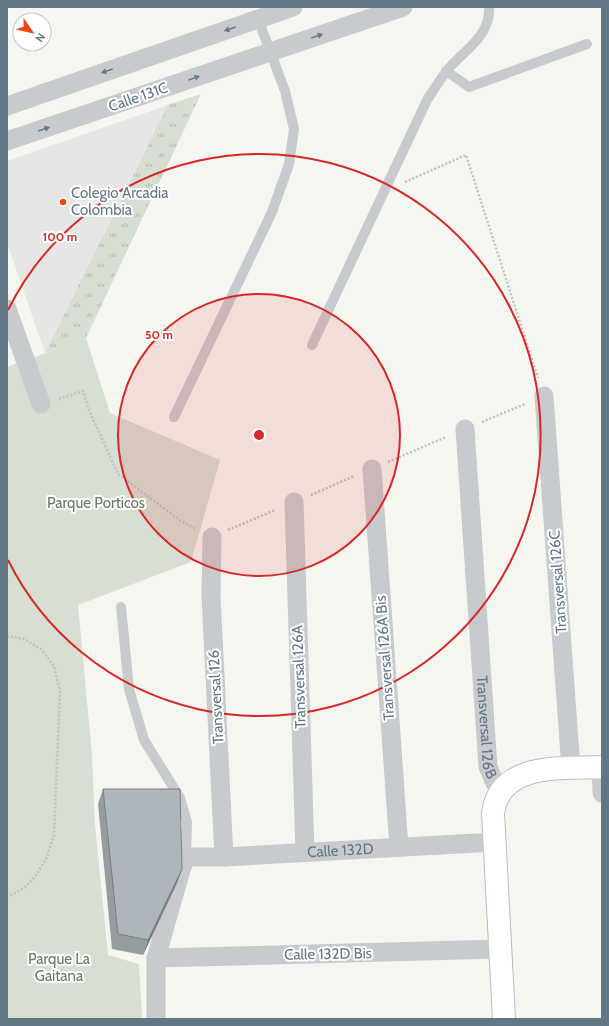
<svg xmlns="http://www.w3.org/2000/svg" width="609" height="1026" viewBox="0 0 609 1026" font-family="Cabin,sans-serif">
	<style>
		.built { fill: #e6e7e5 }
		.grass { fill: url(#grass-tufts) }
		.park { fill: #d7ded2 }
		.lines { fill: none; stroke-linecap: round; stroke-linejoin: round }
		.secondary-casing { stroke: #b7bdc1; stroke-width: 24 }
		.path { stroke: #c0c2c4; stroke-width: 2.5; stroke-dasharray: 2 2; stroke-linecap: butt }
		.lane { stroke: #c8cbce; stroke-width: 10 }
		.street { stroke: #c8cbce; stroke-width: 19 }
		.secondary { stroke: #fff; stroke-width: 22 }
		.wall { fill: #959da1 }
		.shaded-wall { fill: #797f83 }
		.building { fill: #adb6bb; stroke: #797f83 }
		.oneway { fill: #677a8a }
		.ring { fill: none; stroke: #d62828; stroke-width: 2 }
		.poi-dot { fill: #f44313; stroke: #fff; stroke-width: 1.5 }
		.labels { text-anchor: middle; stroke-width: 4; stroke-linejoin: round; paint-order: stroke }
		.street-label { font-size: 15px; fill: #627686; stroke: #fff }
		.poi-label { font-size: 15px; fill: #627686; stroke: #fff; text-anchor: start }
		.park-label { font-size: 15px; fill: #677c61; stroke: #fff }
		.centre { fill: #d62828; stroke: #fff; stroke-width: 2 }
		.ring-label { font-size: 12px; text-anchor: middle; font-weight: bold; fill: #d62828; stroke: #fff; stroke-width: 4; stroke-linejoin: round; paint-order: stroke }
	</style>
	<defs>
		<pattern id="grass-tufts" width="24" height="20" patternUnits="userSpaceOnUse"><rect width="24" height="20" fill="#d7ded2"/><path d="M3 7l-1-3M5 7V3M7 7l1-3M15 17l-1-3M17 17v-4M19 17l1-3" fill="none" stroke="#b2b9b0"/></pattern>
	</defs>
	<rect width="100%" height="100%" fill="#f6f6f1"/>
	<!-- built -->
	<path class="built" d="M168 105 45 353 7 243V161Z"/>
	<!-- grass -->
	<path class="grass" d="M201 94 86 338 45 353 168 105Z"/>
	<!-- park -->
	<path class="park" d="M86 338 110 413 220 460 191 562 78 605 92 755 95 825 108 955 139 964 142 1019H7V367Z"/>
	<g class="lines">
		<!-- secondary casing -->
		<g class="secondary-casing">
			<path id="secondary" d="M504 1019 493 813C500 761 564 769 602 767"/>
		</g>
		<!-- path -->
		<path class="path" d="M405 182 466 155 538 378
			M59 399 83 391 89 410 118 474 181 521 196 529
			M482 422 525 404
			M388 462 446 437
			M311 495 354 476
			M228 530 275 510
			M7 637 9 636 24 639 41 649 54 666 60 692 54 835 46 859 35 877 24 888 11 895 7 894"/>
		<!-- lane -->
		<path class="lane" d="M446 71 469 87 587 44
			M312 345 427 100C433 91 439 81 446 72 462 51 491 37 489 7
			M174 417 272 212 289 164 294 129 285 91 258 19
			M121 607 129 689 144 740 180 798 187 822 186 857"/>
		<!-- street -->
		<g class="street">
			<path d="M7 106 293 7"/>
			<path d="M7 141 403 7"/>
			<path d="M7 309 41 404"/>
			<path d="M544 396 571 769"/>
			<path id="s1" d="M465 429 488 767 495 783 502 791"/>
			<path d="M372 469 399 847"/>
			<path d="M294 502 305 852"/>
			<path d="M212 537 211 596 224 857"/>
			<path d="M601 767 602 793"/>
			<path d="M156 958 500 949"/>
			<path id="s2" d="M156 1019V958L181 870 186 857H224L495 842"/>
		</g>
		<!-- secondary -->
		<use href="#secondary" class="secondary"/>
	</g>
	<!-- wall -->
	<path class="wall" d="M103 789 182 869 177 883 143 955 112 949 98 804Z"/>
	<!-- shaded-wall -->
	<path class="shaded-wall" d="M182 869 177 883 143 955 148 940Z"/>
	<!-- building -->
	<path class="building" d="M103 789H180L182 869 148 940 118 934Z"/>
	<!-- one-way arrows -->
	<defs><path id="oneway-solid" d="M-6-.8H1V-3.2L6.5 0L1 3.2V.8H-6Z"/></defs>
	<g class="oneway">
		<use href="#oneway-solid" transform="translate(230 29) rotate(161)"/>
		<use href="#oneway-solid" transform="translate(317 36) rotate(-19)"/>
		<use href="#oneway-solid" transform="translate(107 71) rotate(161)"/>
		<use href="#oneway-solid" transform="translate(194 78) rotate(-19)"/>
		<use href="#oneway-solid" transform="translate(44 129) rotate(-19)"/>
	</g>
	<!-- distance rings -->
	<circle cx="259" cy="435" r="141" fill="#d62828" fill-opacity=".12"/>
	<g class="ring">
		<circle cx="259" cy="435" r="141"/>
		<path d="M8 310A281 281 0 1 1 8 560"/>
	</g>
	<!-- markers -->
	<circle class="poi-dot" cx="63" cy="202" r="4"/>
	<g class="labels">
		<!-- street labels -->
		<g class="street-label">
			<text transform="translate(138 97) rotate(-19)" y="5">Calle 131C</text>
			<text transform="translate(558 582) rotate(-94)" y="5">Transversal 126C</text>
			<text transform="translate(385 658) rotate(-94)" y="5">Transversal 126A Bis</text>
			<text transform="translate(299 677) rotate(-92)" y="5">Transversal 126A</text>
			<text transform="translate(216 697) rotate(-93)" y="5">Transversal 126</text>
			<text dy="5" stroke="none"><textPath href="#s1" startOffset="299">Transversal 126B</textPath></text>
			<text dy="5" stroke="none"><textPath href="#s2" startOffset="321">Calle 132D</textPath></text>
			<text transform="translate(328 954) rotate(-1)" y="5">Calle 132D Bis</text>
		</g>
		<!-- poi labels -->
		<g class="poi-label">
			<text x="71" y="198">Colegio Arcadia<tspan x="71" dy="17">Colombia</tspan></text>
		</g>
		<!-- park labels -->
		<g class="park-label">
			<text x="96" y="508">Parque Porticos</text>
			<text x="59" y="964">Parque La<tspan x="59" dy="17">Gaitana</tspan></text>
		</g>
	</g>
	<circle cx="259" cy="435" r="6" class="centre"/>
	<g class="ring-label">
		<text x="60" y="241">100 m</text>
		<text x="159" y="339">50 m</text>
	</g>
	<!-- border -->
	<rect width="609" height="1026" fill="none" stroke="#627686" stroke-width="16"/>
	<!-- north arrow -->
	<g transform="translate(32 32) rotate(124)"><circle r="19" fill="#ffffff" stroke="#c0c8cf"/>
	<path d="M0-3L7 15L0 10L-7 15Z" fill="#f44313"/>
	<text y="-6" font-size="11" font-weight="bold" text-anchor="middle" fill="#627686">N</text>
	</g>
</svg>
